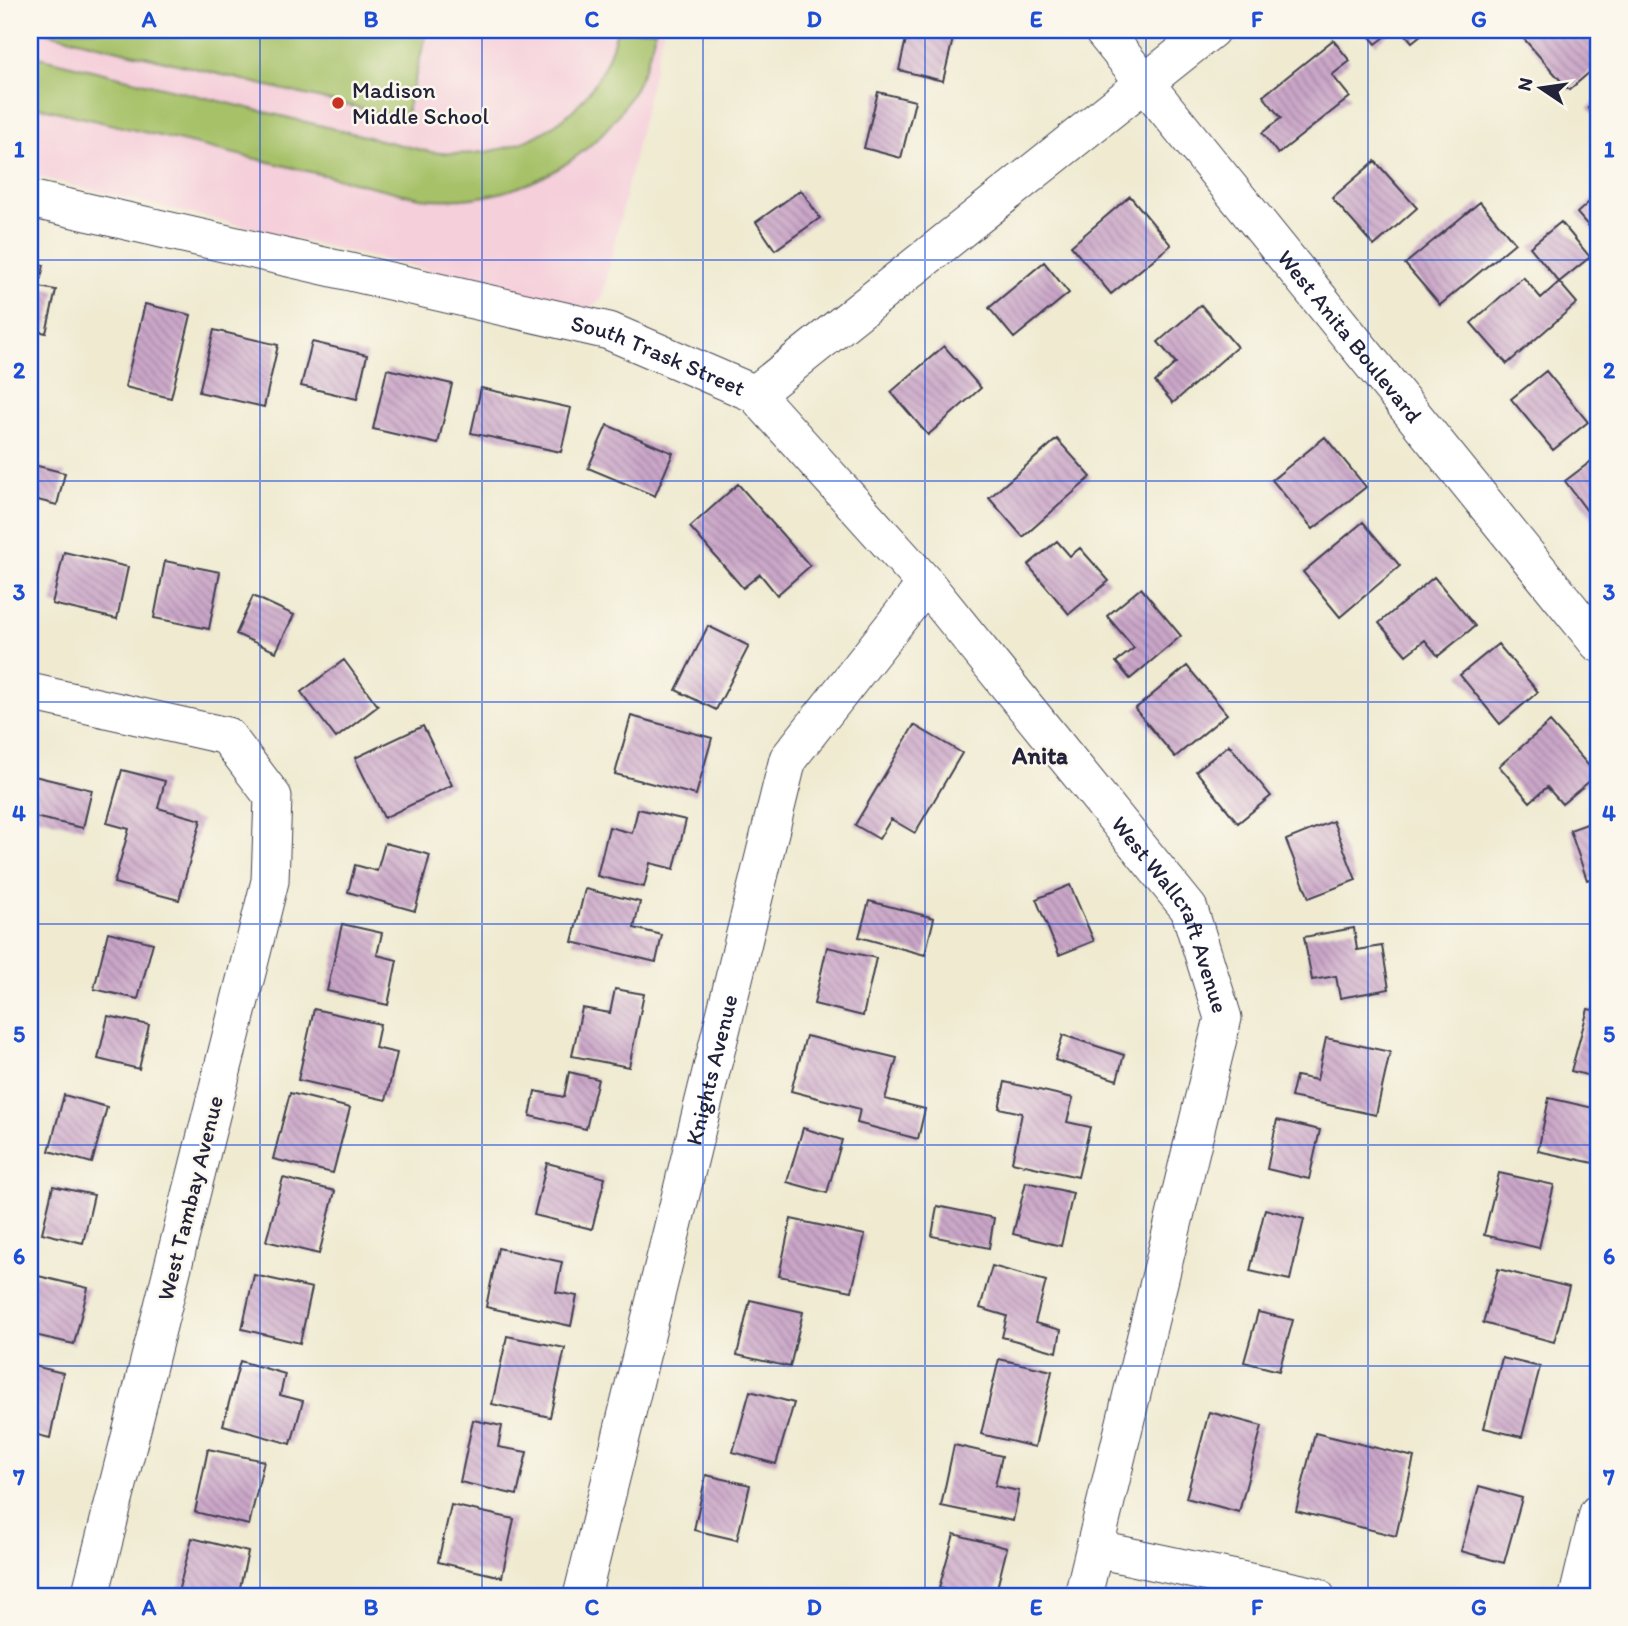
<svg xmlns="http://www.w3.org/2000/svg" width="1628" height="1626" viewBox="0 0 1628 1626" font-family="Itim,sans-serif">
	<style>
		.built { fill: #f5cfda }
		.grass { fill: #a6c168; stroke: #647252; stroke-width: 2 }
		.building { fill: url(#building-back-hatch) }
		.lines { fill: none; stroke-linecap: round; stroke-linejoin: round }
		.street-casing { stroke: #414051; stroke-width: 39 }
		.street { stroke: #fff; stroke-width: 37 }
		.grid { fill: none; stroke: #1d4ed8; stroke-width: 2; stroke-opacity: 0.55 }
		.poi-dot { fill: #c8321e; stroke: #fbf7ec; stroke-width: 2.5 }
		.labels { text-anchor: middle; stroke-width: 5; stroke-linejoin: round; paint-order: stroke }
		.poi-label { font-size: 23px; fill: #22223b; stroke: #fbf7ec; text-anchor: start }
		.street-label { font-size: 23px; fill: #22223b; stroke: #fbf7ec }
		.neighbourhood-label { font-size: 24px; font-weight: bold; fill: #22223b; stroke: #fbf7ec }
		.neatline { fill: none; stroke: #1d4ed8; stroke-width: 2.5 }
		.grid-label { font-size: 23px; text-anchor: middle; font-weight: bold; fill: #1d4ed8 }
	</style>
	<defs>
		<pattern id="building-back-hatch" width="6" height="6" patternUnits="userSpaceOnUse" patternTransform="scale(1.75)"><rect width="6" height="6" fill="#caa6c8"/><path d="M-1 5l2 2M0 0l6 6M5-1l2 2" fill="none" stroke="#a487a4"/></pattern>
	</defs>
	<rect width="100%" height="100%" fill="#fbf7ec"/>
	<filter id="ink" filterUnits="userSpaceOnUse"><feTurbulence type="fractalNoise" baseFrequency=".0143" numOctaves="2"/><feDisplacementMap in="SourceGraphic" scale="14" xChannelSelector="R" yChannelSelector="G"/><feConvolveMatrix kernelMatrix="1 2 1 2 8 2 1 2 1" color-interpolation-filters="sRGB"/></filter>
	<filter id="wash" filterUnits="userSpaceOnUse"><feTurbulence type="fractalNoise" baseFrequency=".00686" numOctaves="4" result="noise"/><feDisplacementMap in="SourceGraphic" scale="28" xChannelSelector="R" yChannelSelector="G"/><feGaussianBlur stdDeviation="1.57" result="paint"/><feColorMatrix in="noise" values="0 0 0 0 0 0 0 0 0 0 0 0 0 0 0 0 0 1.4 0 .05"/><feComposite in="paint" operator="in"/></filter>
	<g filter="url(#wash)">
		<rect width="100%" height="100%" fill="#efead0"/>
		<!-- built -->
		<path class="built" d="M30 30H663L602 298 589 309 30 175Z"/>
		<!-- grass -->
		<path class="grass" d="M36 30H427L405 119Z
			M617 30H655C635 140 530 211 420 198L30 105V55L430 152C519 163 595 120 617 30Z"/>
		<g id="blocks">
			<!-- building -->
			<path class="building" d="M908 30H955L943 81 899 70Z
				M1364 30H1394L1376 44Z
				M1402 30H1427L1412 42Z
				M1519 30H1551L1554 34 1558 30H1598V65L1569 90 1517 31Z
				M1333 40 1350 61 1332 75 1350 97 1278 154 1262 133 1281 118 1263 96Z
				M878 92 915 101 901 158 864 148Z
				M1598 99V119L1588 108Z
				M1375 161 1417 208 1374 246 1332 198Z
				M801 190 820 218 775 250 756 222Z
				M1598 194V237L1577 213Z
				M1130 196 1171 245 1111 294 1071 246Z
				M1480 202 1515 243 1440 305 1405 264Z
				M1561 222 1590 257 1559 282 1530 247Z
				M30 262 44 265 39 287 56 290 46 333 30 329Z
				M1044 262 1069 293 1014 338 989 308Z
				M1523 277 1541 298 1559 282 1577 303 1507 364 1471 323Z
				M145 304 191 315 171 398 125 387Z
				M1201 305 1237 347 1173 403 1155 382 1176 363 1158 342Z
				M214 330 278 345 264 407 199 392Z
				M312 342 367 355 357 399 301 386Z
				M944 346 981 388 928 435 891 392Z
				M387 369 452 384 438 444 373 429Z
				M1546 371 1588 422 1553 450 1511 399Z
				M481 388 571 408 561 452 471 433Z
				M607 425 673 453 655 496 588 468Z
				M1325 437 1366 487 1313 529 1272 480Z
				M1057 439 1091 477 1023 537 989 498Z
				M1598 456V526L1565 481Z
				M30 464 65 473 57 505 30 498Z
				M738 484 810 566 777 595 760 574 743 588 690 527Z
				M1363 522 1400 566 1340 617 1303 572Z
				M1057 541 1070 556 1080 548 1109 581 1069 614 1028 565Z
				M64 552 128 567 117 619 52 604Z
				M165 561 220 572 209 629 154 618Z
				M1434 577 1475 626 1438 656 1425 640 1406 655 1379 623Z
				M1141 588 1181 636 1130 679 1116 662 1134 648 1107 616Z
				M253 596 294 615 276 652 236 634Z
				M708 626 749 646 716 710 676 690Z
				M1498 644 1538 692 1500 724 1460 675Z
				M344 660 378 706 336 738 301 692Z
				M1187 666 1227 714 1175 757 1135 709Z
				M631 716 712 738 696 795 615 774Z
				M1550 722 1597 775 1562 804 1547 787 1530 802 1499 766Z
				M914 725 962 753 915 833 891 819 879 839 855 825Z
				M423 726 452 785 384 818 355 758Z
				M1229 745 1271 796 1238 823 1196 771Z
				M122 770 165 781 158 808 201 820 179 900 114 883 129 829 107 823Z
				M30 775 92 790 83 828 30 816Z
				M638 809 686 820 674 869 650 863 644 887 597 876 609 827 632 833Z
				M1598 820V876L1587 880 1570 830Z
				M1333 821 1356 880 1309 898 1286 840Z
				M385 843 430 855 415 911 348 892 355 865 377 871Z
				M1070 885 1094 941 1059 955 1036 899Z
				M585 889 640 902 634 928 662 935 656 962 572 942Z
				M869 901 934 918 925 955 859 937Z
				M342 924 382 933 377 955 397 960 388 1005 327 991Z
				M1354 928 1357 950 1382 946 1389 989 1340 998 1336 976 1312 980 1304 937Z
				M108 932 153 943 138 999 94 989Z
				M827 947 876 958 863 1016 814 1004Z
				M615 989 644 994 629 1067 572 1056 582 1008 610 1013Z
				M314 1009 380 1024 375 1048 397 1053 386 1100 298 1080Z
				M1588 1009 1598 1011V1078L1571 1071Z
				M108 1016 149 1025 139 1069 98 1059Z
				M1063 1035 1124 1055 1117 1080 1055 1060Z
				M806 1036 897 1058 885 1099 925 1109 918 1139 857 1123 860 1109 791 1091Z
				M1326 1038 1390 1052 1376 1115 1291 1097 1296 1076 1317 1080Z
				M569 1072 598 1079 586 1129 530 1116 535 1091 564 1097Z
				M1005 1082 1073 1098 1067 1122 1090 1127 1078 1177 1012 1162 1022 1113 999 1108Z
				M290 1093 350 1108 333 1173 273 1159Z
				M64 1095 107 1107 92 1163 49 1151Z
				M1549 1098 1598 1109V1164L1538 1151Z
				M1277 1120 1320 1130 1309 1179 1267 1169Z
				M803 1128 842 1140 827 1193 787 1182Z
				M547 1163 605 1178 592 1229 534 1215Z
				M1499 1173 1554 1185 1539 1248 1484 1235Z
				M283 1178 335 1191 319 1254 266 1241Z
				M1026 1182 1073 1193 1061 1246 1013 1234Z
				M53 1186 94 1195 83 1243 42 1233Z
				M937 1206 994 1218 989 1248 932 1236Z
				M1265 1209 1304 1219 1290 1280 1250 1271Z
				M791 1219 865 1235 852 1291 779 1276Z
				M498 1248 562 1262 556 1292 577 1296 571 1326 486 1307Z
				M992 1266 1046 1281 1035 1323 1061 1330 1057 1352 1002 1337 1007 1316 980 1308Z
				M1498 1269 1569 1287 1554 1342 1483 1323Z
				M30 1274 88 1288 74 1344 30 1334Z
				M254 1275 312 1288 300 1343 242 1329Z
				M750 1300 803 1312 790 1367 737 1355Z
				M1258 1312 1293 1320 1279 1371 1244 1362Z
				M507 1336 565 1348 550 1417 492 1404Z
				M1502 1358 1540 1367 1522 1437 1484 1428Z
				M999 1359 1052 1371 1035 1447 981 1434Z
				M240 1361 285 1374 280 1395 303 1401 291 1444 223 1425Z
				M30 1365 63 1373 50 1438 30 1433Z
				M750 1391 794 1403 776 1464 733 1452Z
				M1209 1412 1262 1426 1239 1512 1186 1498Z
				M473 1420 502 1426 498 1447 527 1452 517 1495 460 1482Z
				M1315 1433 1414 1457 1396 1536 1296 1511Z
				M954 1445 1002 1456 995 1486 1019 1491 1013 1521 941 1506Z
				M208 1449 264 1461 249 1525 195 1512Z
				M706 1475 750 1485 737 1540 694 1530Z
				M1479 1486 1522 1498 1504 1563 1461 1551Z
				M451 1505 514 1519 502 1577 438 1562Z
				M954 1534 1007 1548 995 1596H969L939 1588Z
				M192 1538 248 1552 238 1596H177Z"/>
		</g>
	</g>
	<g filter="url(#ink)">
		<use href="#blocks" fill-opacity="0" stroke="#414051" stroke-width="2"/>
		<g class="lines">
			<!-- street casing -->
			<g class="street-casing">
				<g id="street">
					<path id="s1" d="M1102 30 1598 643"/>
					<path id="s2" d="M30 199 609 331 755 394 926 584 1189 909 1223 1018 1083 1596"/>
					<path d="M755 394 1211 30"/>
					<path d="M30 692 227 736 273 797 270 881 90 1596"/>
					<path d="M1095 1549 1316 1596"/>
					<path id="s3" d="M582 1596 788 759 926 584"/>
					<path d="M1578 1596 1598 1513"/>
				</g>
			</g>
			<!-- street -->
			<use href="#street" class="street"/>
		</g>
	</g>
	<!-- grid -->
	<path class="grid" d="M260 30V1596M482 30V1596M703 30V1596M925 30V1596M1146 30V1596M1368 30V1596M30 260H1598M30 481H1598M30 702H1598M30 924H1598M30 1145H1598M30 1366H1598"/>
	<!-- markers -->
	<circle class="poi-dot" cx="338" cy="103" r="7"/>
	<g class="labels">
		<!-- poi labels -->
		<g class="poi-label">
			<text x="352" y="98">Madison<tspan x="352" dy="26">Middle School</tspan></text>
		</g>
		<!-- street labels -->
		<g class="street-label">
			<text dy="8" stroke="none"><textPath href="#s1" startOffset="394">West Anita Boulevard</textPath></text>
			<text dy="8" stroke="none"><textPath href="#s2" startOffset="648">South Trask Street</textPath></text>
			<text dy="8" stroke="none"><textPath href="#s2" startOffset="1423">West Wallcraft Avenue</textPath></text>
			<text dy="8" stroke="none"><textPath href="#s3" startOffset="542">Knights Avenue</textPath></text>
			<text transform="translate(190 1198) rotate(-76)" y="8">West Tambay Avenue</text>
		</g>
		<!-- neighbourhood labels -->
		<g class="neighbourhood-label">
			<text x="1040" y="764">Anita</text>
		</g>
	</g>
	<!-- margin -->
	<rect width="1628" height="1626" fill="none" stroke="#fbf7ec" stroke-width="77"/>
	<!-- north arrow -->
	<g transform="translate(1541 88) rotate(283)" stroke="#fbf7ec" stroke-width="5" paint-order="stroke">
	<path d="M0-5L12 26L0 18L-12 26Z" fill="#22223b"/>
	<text y="-10" font-size="19" font-weight="bold" text-anchor="middle" fill="#22223b">N</text>
	</g>
	<rect x="38" y="38" width="1552" height="1550" class="neatline"/>
	<g class="grid-label">
		<text x="149" y="27">A</text>
		<text x="371" y="27">B</text>
		<text x="592" y="27">C</text>
		<text x="814" y="27">D</text>
		<text x="1036" y="27">E</text>
		<text x="1257" y="27">F</text>
		<text x="1479" y="27">G</text>
		<text x="19" y="157">1</text>
		<text x="1609" y="157">1</text>
		<text x="19" y="378">2</text>
		<text x="1609" y="378">2</text>
		<text x="19" y="600">3</text>
		<text x="1609" y="600">3</text>
		<text x="19" y="821">4</text>
		<text x="1609" y="821">4</text>
		<text x="19" y="1042">5</text>
		<text x="1609" y="1042">5</text>
		<text x="19" y="1264">6</text>
		<text x="1609" y="1264">6</text>
		<text x="19" y="1485">7</text>
		<text x="1609" y="1485">7</text>
		<text x="149" y="1615">A</text>
		<text x="371" y="1615">B</text>
		<text x="592" y="1615">C</text>
		<text x="814" y="1615">D</text>
		<text x="1036" y="1615">E</text>
		<text x="1257" y="1615">F</text>
		<text x="1479" y="1615">G</text>
	</g>
</svg>
